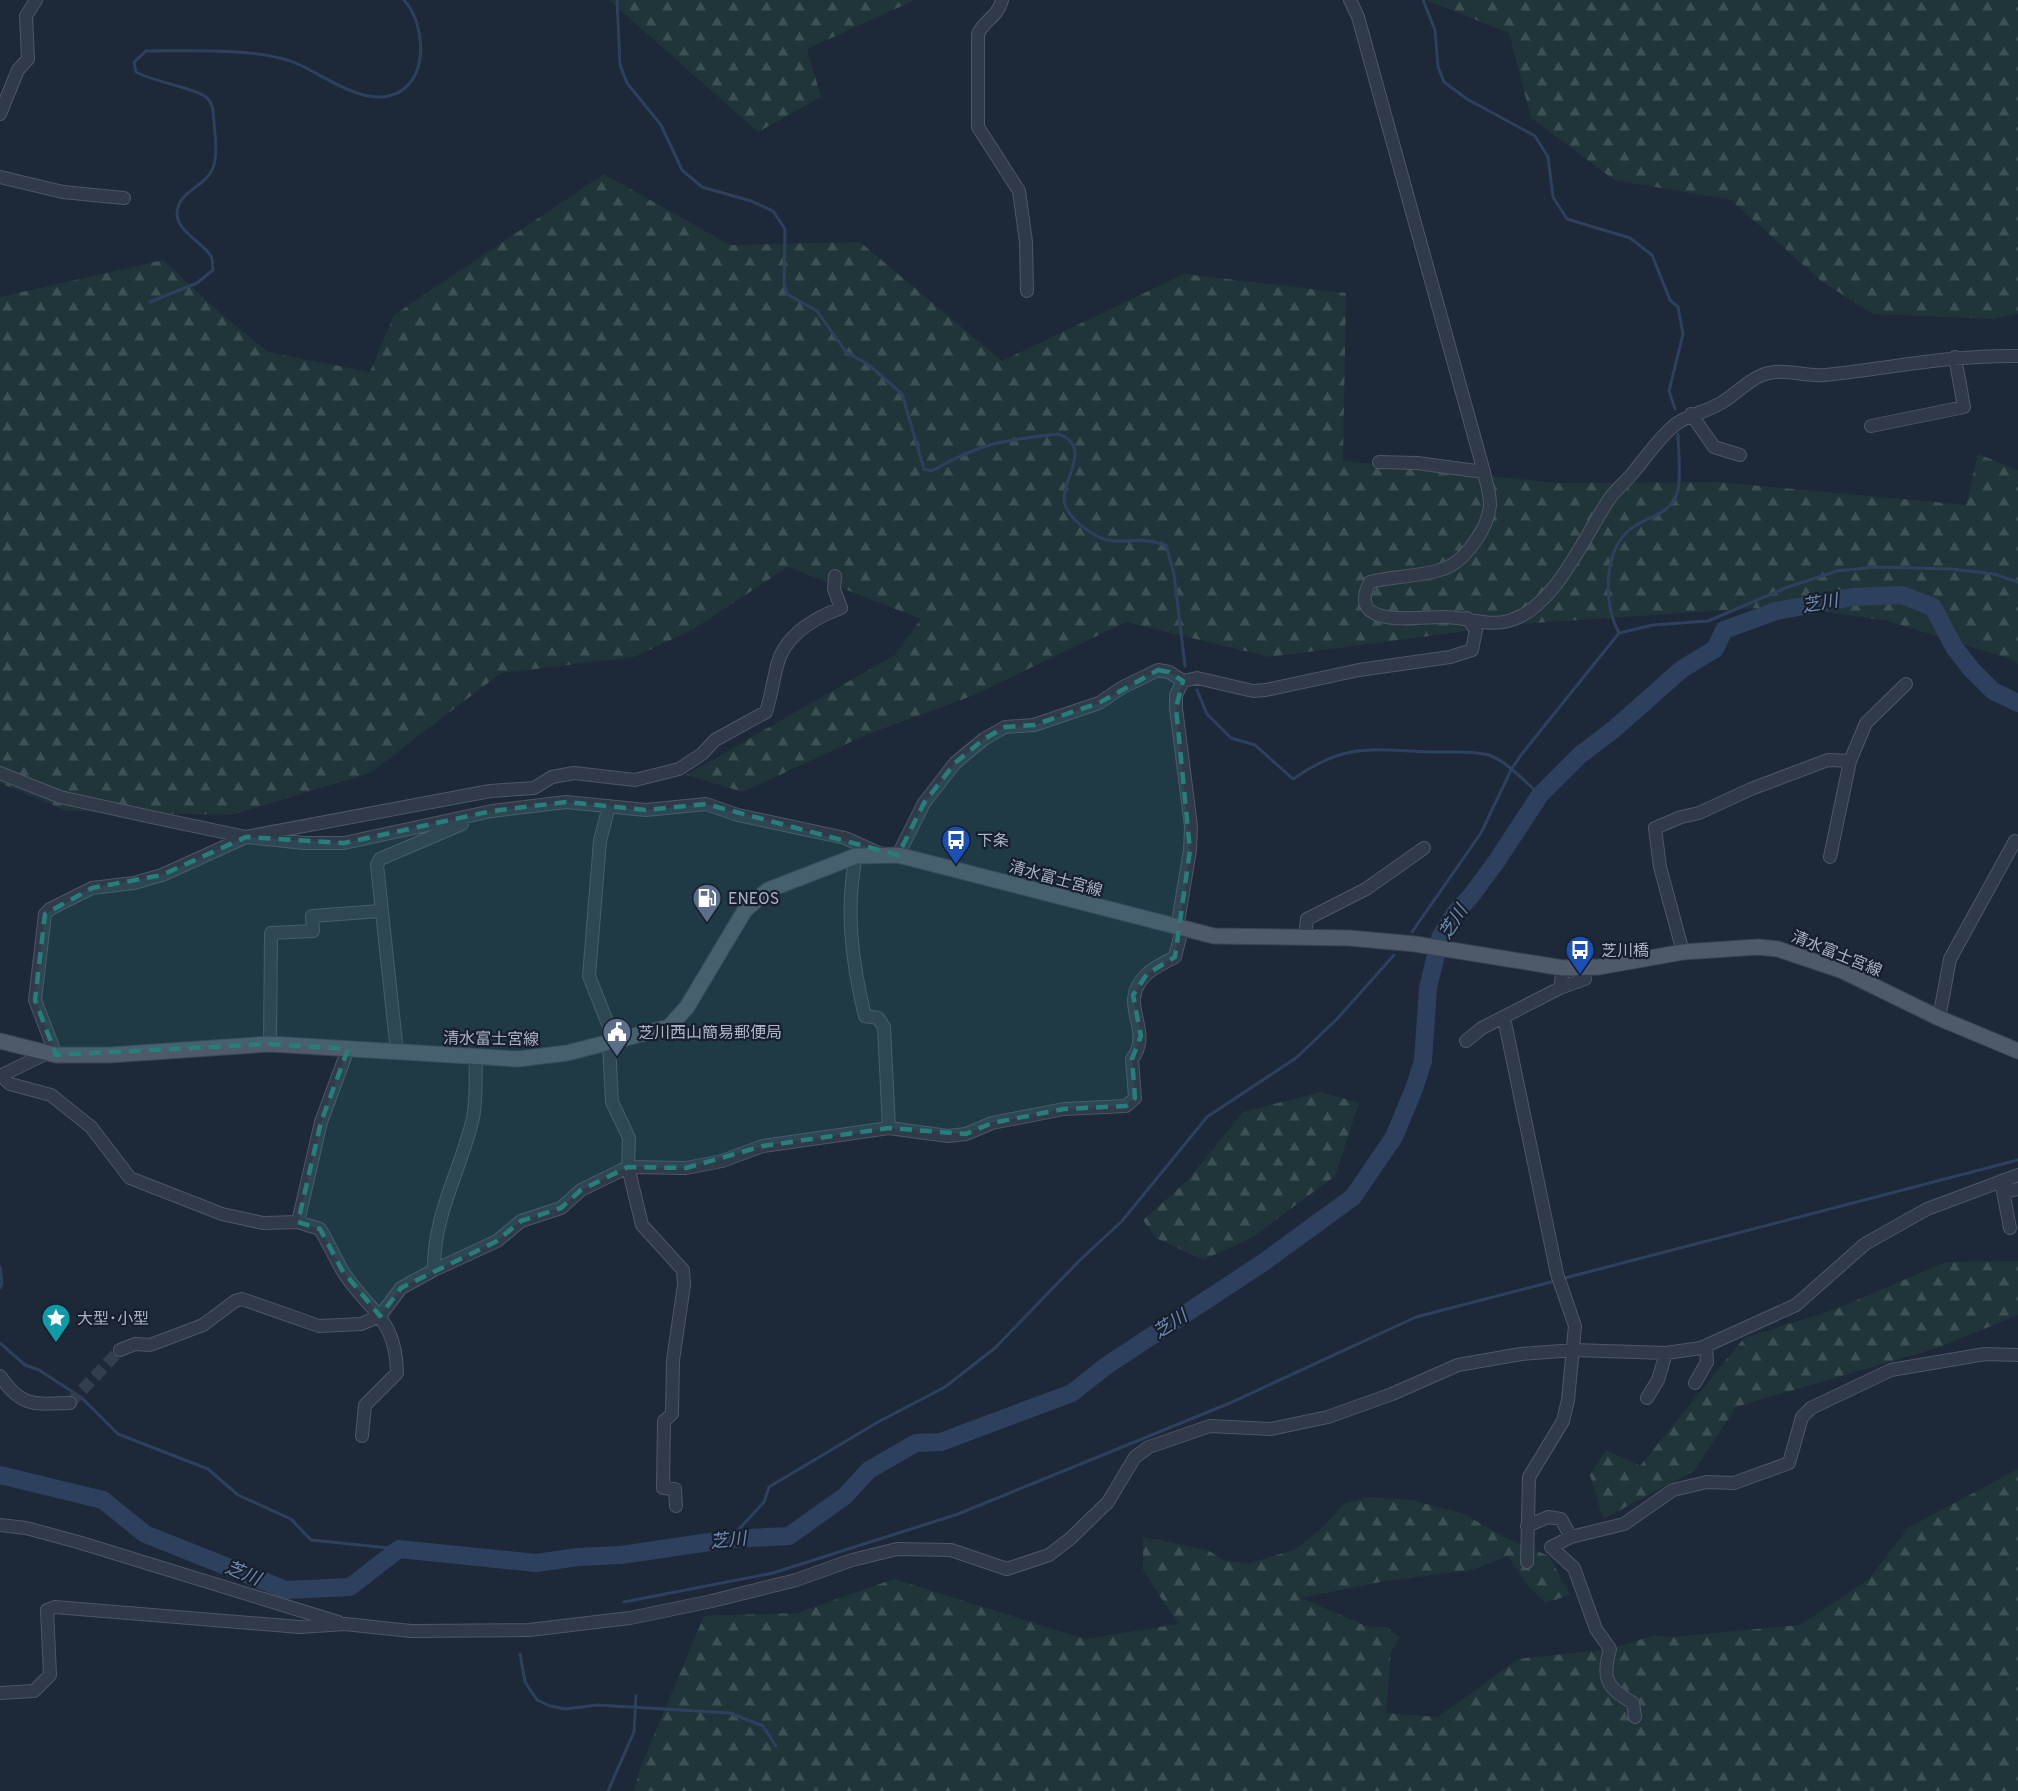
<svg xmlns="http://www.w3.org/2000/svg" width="2018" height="1791" viewBox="0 0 2018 1791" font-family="Overpass,'Noto Sans JP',sans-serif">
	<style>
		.forest { fill: url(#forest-firs) }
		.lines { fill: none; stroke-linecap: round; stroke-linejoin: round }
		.stream { stroke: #2d415f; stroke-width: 3 }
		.river { stroke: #2d415f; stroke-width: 18 }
		.minor-tunnel { stroke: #323d4d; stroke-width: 12; stroke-dasharray: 12 6; stroke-linecap: butt }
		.minor-casing { stroke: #4e5767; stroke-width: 14 }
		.major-casing { stroke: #3a4352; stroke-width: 17 }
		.minor { stroke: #313a48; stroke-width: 12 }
		.major { stroke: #4e5969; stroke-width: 15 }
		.marked { fill: #267f7b; fill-opacity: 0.2; stroke: #267f7b; stroke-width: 4.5; stroke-dasharray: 12 8; stroke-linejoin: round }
		.labels { text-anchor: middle; stroke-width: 4.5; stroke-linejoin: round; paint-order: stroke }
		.poi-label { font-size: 16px; fill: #aab4c6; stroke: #171f2d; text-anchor: start }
		.street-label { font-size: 16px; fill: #aab4c6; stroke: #171f2d }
		.water-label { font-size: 18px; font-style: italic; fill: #6f8ab2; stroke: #171f2d }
	</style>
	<defs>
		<pattern id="forest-firs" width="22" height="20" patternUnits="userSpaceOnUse" patternTransform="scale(1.5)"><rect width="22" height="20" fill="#1f3539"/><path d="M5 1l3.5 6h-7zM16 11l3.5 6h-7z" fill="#3d5054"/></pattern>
	</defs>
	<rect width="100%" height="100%" fill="#1d2838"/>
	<!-- forest -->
	<path class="forest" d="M609 0H915L807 49 821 97 758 132Z
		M1426 0H2018V314L1993 319 1873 314 1821 281 1731 200 1614 180 1531 118 1509 33Z
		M604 174 730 245 860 242 1002 361 1184 274 1346 293 1343 461 1557 483 1718 482 1966 505 1978 454 2018 470V664L2011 659 1888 621 1788 606 1520 624 1270 657 1126 622 972 696 868 734 743 792 686 775 895 655 921 619 788 567 692 630 634 657 501 673 370 773 231 815 67 811 0 783V297L163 260 220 313 268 352 370 372 394 315Z
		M1321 1092 1359 1103 1335 1176 1251 1238 1203 1260 1156 1238 1143 1220 1187 1181 1243 1112Z
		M2018 1261V1315L1940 1347 1736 1407 1694 1471 1603 1519 1590 1475 1606 1450 1640 1466 1744 1338 1836 1309 1946 1262Z
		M2018 1469V1791H634L641 1766 704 1616 797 1613 894 1579 1085 1639 1178 1624 1143 1570V1537L1208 1550 1224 1561 1250 1563 1296 1549 1323 1527 1345 1503 1369 1497 1412 1500 1464 1514 1504 1537 1549 1556 1570 1595 1545 1603 1526 1584 1508 1556 1472 1570 1385 1581 1301 1598 1366 1626 1386 1627 1400 1637 1391 1652 1386 1713 1438 1717 1518 1659 1610 1649 1655 1635 1671 1637 1800 1625 1869 1579 1908 1528Z"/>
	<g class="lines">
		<!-- stream -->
		<path class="stream" d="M617 0 620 65 627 83 661 125 682 170 702 187 751 201 773 211 785 229 784 284 787 294 817 311 846 352 869 365 902 394 924 469 932 471C979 443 1005 440 1058 434 1093 446 1063 479 1064 499 1064 515 1088 532 1101 538 1115 544 1133 539 1148 541 1154 541 1160 544 1166 545L1174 574 1185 666
			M1423 0 1435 30 1438 67 1444 82 1467 99 1535 136 1548 157 1553 197 1567 219 1630 238 1652 255 1670 300 1678 307 1683 334 1669 391 1675 409
			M150 302 197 283 213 270C212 266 213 259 211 256 203 243 177 231 177 214 177 191 206 187 213 168 218 154 215 136 214 122 213 112 214 104 206 97 195 88 154 82 136 72L134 62 146 51C188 51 262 47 300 65 324 76 360 103 389 96 430 86 427 25 404 0
			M1619 633C1604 606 1603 555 1627 532 1643 516 1668 518 1677 494 1682 481 1678 448 1678 434
			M1197 690 1207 714 1231 738 1255 745 1293 779C1352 738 1378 752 1443 752 1458 752 1473 751 1489 755 1508 762 1525 782 1540 795
			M1412 932 1481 833 1511 770 1521 755 1619 633 1653 625 1708 621 1788 587 1837 571 1876 567 1952 569 1994 574 2018 582
			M0 1267 2 1283 0 1288
			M1561 1279 2018 1160
			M0 1343 25 1365 39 1370 82 1398 118 1434 208 1469 238 1495 291 1519 311 1540 399 1549
			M730 1539 764 1502 769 1487 878 1422 945 1387 995 1348 1079 1261 1122 1221 1207 1117 1296 1058 1337 1019 1394 955
			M624 1602 773 1573 958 1514 1230 1403 1416 1317 1555 1281
			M520 1654 525 1682 537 1700 550 1706 566 1709 597 1705 730 1713 763 1726 776 1746
			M608 1791 634 1732 636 1696"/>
		<!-- river -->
		<path class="river" d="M0 1475 103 1500 145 1534 286 1590 350 1587 399 1549 536 1563 578 1557 621 1555 730 1539 789 1536 845 1496 869 1470 916 1443 941 1442 1072 1393 1106 1366 1264 1262 1353 1197 1394 1137 1414 1089 1423 1061 1428 988 1440 938 1455 913 1471 896 1496 862 1540 795 1580 755 1613 730 1682 669 1715 649 1724 630 1776 611 1853 597 1902 595 1933 607 1954 647 1971 669 1993 691 2018 703"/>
		<!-- minor-tunnel -->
		<path class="minor-tunnel" d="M70 1403 120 1350"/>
		<!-- minor casing -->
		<g class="minor-casing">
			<path id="minor" d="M1002 0C998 17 984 20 978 34V127L1019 191 1026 242 1027 291
				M1350 0 1358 17 1484 472C1486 482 1490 493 1490 504 1489 527 1465 562 1443 569 1420 577 1394 576 1370 582 1345 629 1417 617 1441 617 1463 616 1487 627 1508 621 1555 609 1584 536 1610 498 1616 490 1624 483 1631 475 1645 459 1659 437 1676 424 1690 414 1706 412 1721 403 1735 395 1747 381 1762 375 1783 367 1804 377 1825 375 1892 368 1949 355 2018 356
				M0 114 18 70 28 59 26 16 36 0
				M0 177 63 192 124 198
				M1691 414 1714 447 1740 455
				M1871 426 1964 407 1955 357
				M1379 462 1417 463 1484 472
				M0 773 60 797 156 818 246 837 304 843H344L492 811 566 802 646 810 706 804 738 815 845 838 881 854
				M609 806 600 841 589 976 615 1042
				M898 855 924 803 955 763 984 739 1005 727 1034 725 1099 703 1123 687 1158 670 1169 672 1183 681 1197 678 1253 691 1266 690 1359 670 1450 657 1472 650 1476 630 1467 618
				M856 856C845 909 852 963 865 1016L878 1018 884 1027 889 1128
				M1830 857 1850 761 1866 723 1906 684
				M1177 928 1190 850 1191 826 1176 708V695L1183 681
				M1305 937 1307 919 1366 889 1424 848
				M1683 952 1660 867 1655 828 1681 817 1699 813 1751 789 1828 760 1850 761
				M1560 988 1585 979
				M1504 1018 1557 1274 1575 1326 1568 1400 1563 1421 1529 1477 1527 1562
				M1939 1018 1950 959 2015 841
				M1466 1041 1482 1028 1560 988 1563 968
				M270 1044 271 933 313 931 312 916 381 911
				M609 1044 612 1102 629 1138 628 1167 642 1225 683 1270 684 1285 673 1360 672 1414 664 1421 663 1488 675 1489 676 1506
				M397 1052 377 865 380 859 462 824
				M56 1055 35 1000 45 914 50 909 92 888 134 883 162 875 246 837 490 791 534 788 552 777 574 773 635 780 679 769 702 754 715 740 766 712C771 697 773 681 777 666 784 636 814 618 841 608L834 589 835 576
				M0 1076 45 1054
				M3 1077 10 1084 51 1095 91 1127 130 1178 222 1214 263 1223 298 1222 320 1229C328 1242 334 1256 342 1270 368 1312 396 1316 397 1373L365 1405 362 1436
				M2001 1181 2010 1228
				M2004 1192 2018 1189
				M298 1222 321 1122 348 1049
				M434 1270C433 1215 461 1170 473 1118 477 1098 475 1077 476 1057
				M120 1350 135 1344 150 1345 203 1325 235 1301 242 1299 319 1326 361 1324 380 1316 401 1288 434 1270 497 1241 521 1221 561 1208 581 1190 628 1167 686 1168 722 1161 763 1146 889 1128 948 1136 966 1134 992 1123 1064 1109 1126 1106 1135 1098 1132 1059C1155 1029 1115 1004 1147 974 1154 967 1166 962 1175 957L1182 929
				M0 1376C22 1408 34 1404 70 1403
				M1695 1383 1707 1362 1706 1346
				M1647 1398 1658 1380 1666 1353
				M0 1525 26 1528 78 1542 338 1622
				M1527 1526 1548 1517 1561 1519 1571 1537
				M0 1693 34 1691 50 1675 47 1610 55 1607 300 1627 345 1624 411 1631 529 1630 630 1618 712 1601 796 1580 852 1560 897 1549 951 1550 1007 1569 1049 1555 1071 1538 1108 1502 1135 1457 1149 1447 1210 1426 1271 1429 1328 1417 1392 1394 1458 1365 1521 1354 1574 1350 1666 1353 1701 1348 1796 1305 1865 1244 1927 1209 2018 1175
				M1635 1717 1633 1703C1606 1687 1602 1679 1610 1649L1596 1629 1574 1568 1551 1547 1571 1537 1624 1524 1673 1490 1707 1482 1734 1483 1789 1463 1802 1417 1811 1408 1891 1370 1985 1354 2018 1355"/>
		</g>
		<!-- major casing -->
		<g class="major-casing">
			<path id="major" d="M0 1041 56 1055H110L270 1044 518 1059 567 1053 669 1027 687 1007 745 910 768 890 856 856 898 855 1214 936 1349 938 1415 944 1563 968 1599 967 1683 952 1758 947 1778 949 1843 971 1939 1018 2018 1051"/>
		</g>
		<!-- minor -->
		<use href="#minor" class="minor"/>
		<!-- major -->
		<use href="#major" class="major"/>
	</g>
	<!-- marked area -->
	<path class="marked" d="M1158 670 1169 672 1183 681 1176 708 1190 850 1175 957 1147 974 1133 995 1141 1036 1132 1059 1135 1098 1126 1106 1064 1109 992 1123 966 1134 889 1128 763 1146 686 1168 628 1167 581 1190 561 1208 521 1221 497 1241 401 1288 380 1316 342 1270 320 1229 298 1222 321 1122 348 1049 270 1044 56 1055 35 1000 45 914 92 888 162 875 246 837 344 843 492 811 566 802 646 810 706 804 898 855 924 803 955 763 984 739 1005 727 1034 725 1099 703Z"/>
	<!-- icons -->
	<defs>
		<g id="bus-pin" transform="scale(1.5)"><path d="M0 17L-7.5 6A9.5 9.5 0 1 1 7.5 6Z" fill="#1a4fb4" stroke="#171f2d"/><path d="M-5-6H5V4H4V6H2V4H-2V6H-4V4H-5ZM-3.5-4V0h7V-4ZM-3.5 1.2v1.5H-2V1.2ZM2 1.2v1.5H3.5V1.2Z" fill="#fff"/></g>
		<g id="fuel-pin" transform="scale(1.5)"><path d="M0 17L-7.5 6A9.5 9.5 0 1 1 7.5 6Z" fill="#5c6f8a" stroke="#171f2d"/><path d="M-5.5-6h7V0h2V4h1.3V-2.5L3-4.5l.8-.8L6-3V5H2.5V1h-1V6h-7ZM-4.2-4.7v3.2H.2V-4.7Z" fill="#fff"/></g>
		<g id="civic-pin" transform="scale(1.5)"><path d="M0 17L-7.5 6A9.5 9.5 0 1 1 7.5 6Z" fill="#5c6f8a" stroke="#171f2d"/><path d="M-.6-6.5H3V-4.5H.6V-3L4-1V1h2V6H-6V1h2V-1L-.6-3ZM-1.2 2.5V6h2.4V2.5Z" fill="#fff"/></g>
		<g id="sight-pin" transform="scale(1.5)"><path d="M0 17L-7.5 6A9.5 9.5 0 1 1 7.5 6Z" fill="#0f9aa8" stroke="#171f2d"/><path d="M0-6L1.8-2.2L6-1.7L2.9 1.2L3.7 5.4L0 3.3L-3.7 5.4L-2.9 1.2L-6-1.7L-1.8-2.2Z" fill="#fff"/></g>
	</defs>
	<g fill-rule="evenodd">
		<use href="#bus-pin" x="956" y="840"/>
		<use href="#fuel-pin" x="707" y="898"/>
		<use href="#bus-pin" x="1580" y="950"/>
		<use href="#civic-pin" x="617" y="1032"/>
		<use href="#sight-pin" x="56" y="1318"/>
	</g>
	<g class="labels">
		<!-- poi labels -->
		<g class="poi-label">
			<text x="977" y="846">下条</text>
			<text x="728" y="904">ENEOS</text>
			<text x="1601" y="956">芝川橋</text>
			<text x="638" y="1038">芝川西山簡易郵便局</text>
			<text x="77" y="1324">大型･小型</text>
		</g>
		<!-- street labels -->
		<g class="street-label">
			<text transform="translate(1056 878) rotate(15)" y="6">清水富士宮線</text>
			<text transform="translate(1837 953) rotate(22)" y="6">清水富士宮線</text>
			<text transform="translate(491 1038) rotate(1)" y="6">清水富士宮線</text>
		</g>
		<!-- water labels -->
		<g class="water-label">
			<text transform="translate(1820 603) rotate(-10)" y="6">芝川</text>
			<text transform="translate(1453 922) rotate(-57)" y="6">芝川</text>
			<text transform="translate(1170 1324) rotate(-33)" y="6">芝川</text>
			<text transform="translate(728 1540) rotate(-6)" y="6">芝川</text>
			<text transform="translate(243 1573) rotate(22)" y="6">芝川</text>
		</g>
	</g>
</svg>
